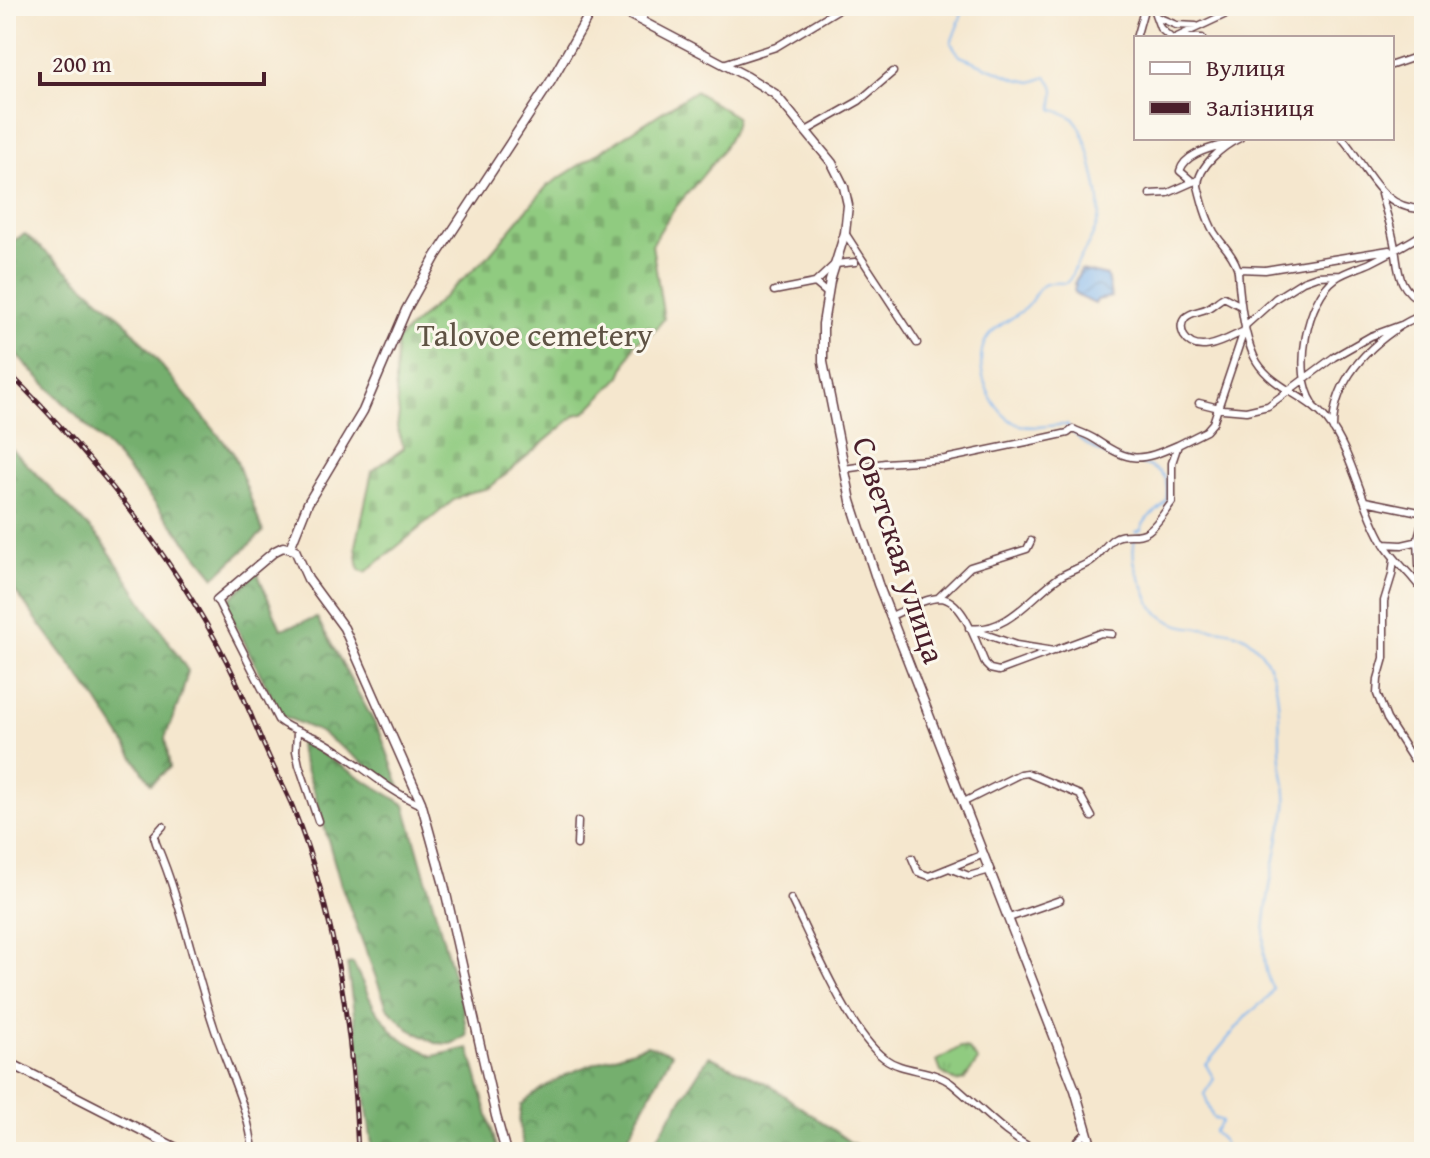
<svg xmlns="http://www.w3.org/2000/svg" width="1430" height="1158" viewBox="0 0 1430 1158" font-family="'Gentium Book Plus',serif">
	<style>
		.forest { fill: url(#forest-crowns); stroke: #5f674c; stroke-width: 2 }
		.cemetery { fill: url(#cemetery-stones); stroke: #6d7556; stroke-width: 2 }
		.park { fill: url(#park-tufts); stroke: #6d7556; stroke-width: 2 }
		.water { fill: url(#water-waves); stroke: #656a8d; stroke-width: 2 }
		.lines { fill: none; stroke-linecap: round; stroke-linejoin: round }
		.stream { stroke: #80b6ef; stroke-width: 2 }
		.street-casing { stroke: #643d43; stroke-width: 9 }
		.secondary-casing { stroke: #643d43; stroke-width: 11 }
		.street { stroke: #fff; stroke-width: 6 }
		.secondary { stroke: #fff; stroke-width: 8 }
		.rail-casing { stroke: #4a1f2b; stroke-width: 5 }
		.rail { stroke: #fbf7ec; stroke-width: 2; stroke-dasharray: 6; stroke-linecap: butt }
		.labels { text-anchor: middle; stroke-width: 6; stroke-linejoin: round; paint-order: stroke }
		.park-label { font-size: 32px; fill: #5f5344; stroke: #fbf7ec }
		.street-label { font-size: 32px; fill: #4a1f2b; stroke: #fbf7ec }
	</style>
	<defs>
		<pattern id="forest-crowns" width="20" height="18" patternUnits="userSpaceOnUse" patternTransform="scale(2)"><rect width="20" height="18" fill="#74af6e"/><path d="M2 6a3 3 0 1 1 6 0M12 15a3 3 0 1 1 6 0" fill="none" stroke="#618e5b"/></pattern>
		<pattern id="cemetery-stones" width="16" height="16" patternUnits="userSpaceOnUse" patternTransform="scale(2)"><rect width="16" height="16" fill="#90cb80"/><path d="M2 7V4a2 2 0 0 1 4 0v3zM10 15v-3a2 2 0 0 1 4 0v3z" fill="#7eae6f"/></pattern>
		<pattern id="park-tufts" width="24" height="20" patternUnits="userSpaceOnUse" patternTransform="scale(2)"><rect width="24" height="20" fill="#90cb80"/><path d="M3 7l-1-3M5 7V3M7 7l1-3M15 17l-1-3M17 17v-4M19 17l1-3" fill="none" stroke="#7eae6f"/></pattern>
		<pattern id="water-waves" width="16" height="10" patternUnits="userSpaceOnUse" patternTransform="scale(2)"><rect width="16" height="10" fill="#80b6ef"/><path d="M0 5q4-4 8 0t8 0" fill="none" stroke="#6b93c2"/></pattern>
	</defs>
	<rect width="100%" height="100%" fill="#fbf7ec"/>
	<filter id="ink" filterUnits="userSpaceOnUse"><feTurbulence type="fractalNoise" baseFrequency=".0125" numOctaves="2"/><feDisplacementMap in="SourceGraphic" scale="16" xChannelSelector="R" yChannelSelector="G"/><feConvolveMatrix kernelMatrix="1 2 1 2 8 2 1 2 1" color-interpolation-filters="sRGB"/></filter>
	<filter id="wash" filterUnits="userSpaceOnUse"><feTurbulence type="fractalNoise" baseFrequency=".006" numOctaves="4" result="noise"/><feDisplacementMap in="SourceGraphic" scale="32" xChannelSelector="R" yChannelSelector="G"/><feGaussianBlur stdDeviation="1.8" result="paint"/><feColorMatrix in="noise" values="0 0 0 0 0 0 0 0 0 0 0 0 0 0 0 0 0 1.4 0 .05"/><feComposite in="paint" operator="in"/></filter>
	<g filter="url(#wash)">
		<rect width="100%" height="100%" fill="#f5e7ce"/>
		<!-- forest -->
		<path class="forest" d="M25 234 124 320 234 454 263 532 215 577 118 458 6 344V245Z
			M6 443 102 541 188 671 182 694 165 738 170 767 151 784 97 700 6 579Z
			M257 572 281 629 317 618 381 735 401 790 320 732 281 715 225 604Z
			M299 740 405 805 463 1009 467 1036 451 1044 435 1043 409 1029 387 1007 340 882 315 794 300 753Z
			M353 963 374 1007 397 1036 433 1056 469 1048 498 1152H373L347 964Z
			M647 1045 672 1053 620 1152H524L519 1122 521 1105C562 1069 598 1063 647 1045Z
			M709 1056 768 1084 850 1142 870 1152H648Z"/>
		<!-- cemetery -->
		<path class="cemetery" d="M695 91 736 117C736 143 692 186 676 207 667 219 659 232 652 245L664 319 652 333 635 343 621 376 586 412 576 415 489 488 467 493 455 499 366 572 359 570 356 546 372 471 404 448 397 427 399 414 395 383 397 340 488 256 547 186Z"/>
		<!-- park -->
		<path class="park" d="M960 1047 968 1049 978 1061 964 1080 956 1082 941 1072 937 1061Z"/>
		<!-- water -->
		<path class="water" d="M1081 270 1107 276 1111 297 1097 300 1095 304 1076 295 1074 289 1076 285 1074 284Z"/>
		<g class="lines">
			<!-- stream -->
			<path class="stream" d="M965 6 951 43 960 56 1017 79 1032 82 1047 77C1059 89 1052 95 1053 109 1060 112 1069 114 1075 120 1087 132 1102 200 1099 216 1095 239 1078 258 1070 279L1066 283C1030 281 1043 292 1023 310 1011 320 992 327 985 342 972 368 993 419 1023 426 1036 429 1053 424 1067 425 1078 440 1089 447 1106 455 1126 464 1167 460 1167 489 1167 491 1167 500 1165 502 1158 514 1146 513 1141 530L1136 532
				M1135 538C1131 556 1135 569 1143 585 1147 593 1148 601 1153 607 1181 643 1224 616 1253 643 1282 670 1279 712 1280 747 1281 781 1294 798 1280 831 1274 870 1251 957 1273 988L1268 998 1247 1015 1206 1065 1214 1079 1204 1094 1213 1118 1222 1121 1214 1132 1224 1142 1225 1152"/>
		</g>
	</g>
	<g filter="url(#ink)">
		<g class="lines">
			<!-- street casing -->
			<g class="street-casing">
				<path id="street" d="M1152 6 1160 28 1171 38
					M1157 17 1176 25 1196 26
					M641 21 649 6
					M1136 38 1145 6
					M1175 38 1243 6
					M1183 38H1202
					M723 64 776 47 844 6
					M1392 65 1424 54
					M806 131 859 101 893 72
					M1240 138C1223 146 1198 166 1198 186 1202 202 1206 218 1214 232 1222 245 1232 252 1237 267 1239 273 1238 279 1239 285 1241 307 1246 344 1257 362 1274 389 1308 396 1327 420 1353 453 1361 505 1383 542 1394 562 1414 575 1424 594
					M1342 138C1368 167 1379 210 1424 209
					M1193 182 1180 171C1185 153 1212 148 1229 143
					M1150 194 1168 193 1195 181
					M1381 194C1385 209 1390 223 1393 238 1400 267 1393 286 1424 303
					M845 233 917 343
					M1238 269 1265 270 1389 250
					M815 283 835 264 855 262
					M774 291 815 283 828 294
					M1241 306 1224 297C1218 300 1214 305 1208 308 1201 312 1192 311 1185 318 1180 324 1181 330 1184 336 1197 357 1225 340 1242 332
					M1199 403 1223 409 1246 411 1268 406 1334 357 1371 336 1404 324
					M1313 403C1293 373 1306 299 1336 278 1346 271 1359 268 1370 263 1388 254 1407 244 1424 233
					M1333 429C1333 383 1365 349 1402 325 1409 320 1417 318 1424 313
					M844 469 885 463 945 459 1036 440 1068 433 1073 429C1081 433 1089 435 1096 440 1131 463 1139 462 1178 445
					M1365 501 1424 513
					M1384 544 1402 545 1424 540
					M1394 559 1392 575 1384 601V658L1378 679 1377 694 1387 719 1412 758 1424 756
					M1420 587 1418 539 1424 513
					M938 598 970 567 1027 549 1031 541
					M217 600 278 720C293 732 306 732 322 741 357 760 385 790 421 805
					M891 616C906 610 924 598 940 598 964 599 977 646 986 665L990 669 999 671 1101 633 1112 634
					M969 628C1006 634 1032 596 1058 578 1068 571 1081 568 1091 561 1100 555 1105 545 1113 539 1124 531 1138 539 1148 531 1158 524 1165 511 1172 502V463L1178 445 1206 431 1213 423 1246 325 1276 298 1303 281 1317 276 1341 275
					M976 631 1016 645 1054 651
					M297 732 296 751 299 765 318 821
					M964 802 1020 774 1027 773 1080 795 1092 817
					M163 826 154 836 156 843C181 901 193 964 213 1024 225 1063 250 1111 253 1152
					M577 845 578 821
					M912 858 918 872 929 876 984 854
					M949 868 969 876 990 870
					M791 899C812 941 849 1032 884 1058 904 1073 932 1068 952 1084 981 1108 1005 1136 1039 1152
					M1009 918 1060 900
					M1076 1152 1078 1141 1087 1132"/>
			</g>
			<!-- secondary casing -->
			<g class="secondary-casing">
				<path id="secondary" d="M613 6 746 76 775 94 832 163 844 187 848 205 845 233 830 281 823 324V362L851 501 878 584 1075 1090 1093 1152
					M290 548 308 503 363 411 406 310 436 256 551 81 594 6
					M217 600 275 551 283 547 295 550 308 579 344 628 421 802 444 885 496 1116 506 1152
					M6 1061 184 1152"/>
			</g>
			<!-- street -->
			<use href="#street" class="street"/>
			<!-- secondary -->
			<use href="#secondary" class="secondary"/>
			<!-- rail casing -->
			<g class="rail-casing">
				<path id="rail" d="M6 370C94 457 172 554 228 664 244 695 255 727 270 759 277 775 286 791 293 808 337 917 353 1035 358 1152"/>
			</g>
			<!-- rail -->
			<use href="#rail" class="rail"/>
		</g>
	</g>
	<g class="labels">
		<!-- park labels -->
		<g class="park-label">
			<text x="535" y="346">Talovoe cemetery</text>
		</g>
		<!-- street labels -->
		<g class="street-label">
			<text transform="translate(899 550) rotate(72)" y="11">Советская улица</text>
		</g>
	</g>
	<!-- margin -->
	<rect width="1430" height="1158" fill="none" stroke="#fbf7ec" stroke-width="32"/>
	<!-- legend -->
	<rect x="1134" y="36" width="260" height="104" fill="#fbf7ec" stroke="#b4a19f" stroke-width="2"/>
	<rect x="1150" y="62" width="40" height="12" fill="#ffffff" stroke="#b4a19f" stroke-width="2"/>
	<text x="1206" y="76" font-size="24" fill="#4a1f2b">Вулиця</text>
	<rect x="1150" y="102" width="40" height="12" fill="#4a1f2b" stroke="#b4a19f" stroke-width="2"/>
	<text x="1206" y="116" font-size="24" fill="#4a1f2b">Залізниця</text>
	<!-- scale -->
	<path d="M40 72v12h224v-12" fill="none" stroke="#4a1f2b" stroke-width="4"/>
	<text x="52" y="72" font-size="24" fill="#4a1f2b" stroke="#fbf7ec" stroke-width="6" paint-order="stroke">200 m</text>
</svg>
